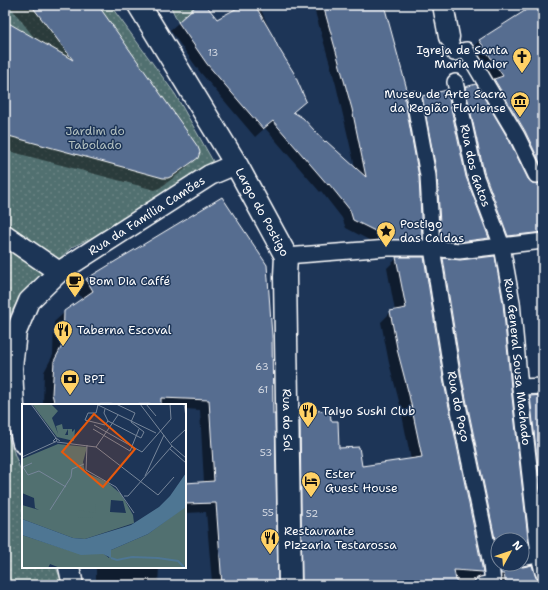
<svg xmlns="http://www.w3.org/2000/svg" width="548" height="590" viewBox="0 0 548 590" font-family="'Shantell Sans',sans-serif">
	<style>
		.park { fill: url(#park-dots); stroke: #a8b8b8 }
		.garden { fill: url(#garden-furrows); stroke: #a8b8b8 }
		.shadow { fill: #0007; fill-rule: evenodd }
		.building { fill: #576d90; stroke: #fff }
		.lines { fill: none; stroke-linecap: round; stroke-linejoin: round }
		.pedestrian-casing { stroke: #fff; stroke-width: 18 }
		.minor-casing { stroke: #fff; stroke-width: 23 }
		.tertiary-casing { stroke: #fff; stroke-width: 25 }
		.pedestrian { stroke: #1d3557; stroke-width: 15 }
		.minor { stroke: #1d3557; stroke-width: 20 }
		.tertiary { stroke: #1d3557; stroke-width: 22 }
		.labels { text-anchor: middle; stroke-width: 3; stroke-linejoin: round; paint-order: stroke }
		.number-label { font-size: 10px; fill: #d5dae3 }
		.poi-label { font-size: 12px; fill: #fff; stroke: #1d3557; text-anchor: start }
		.park-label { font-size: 12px; fill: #b1bfbf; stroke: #1d3557 }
		.street-label { font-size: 12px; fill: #fff; stroke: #1d3557 }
		.inset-river { fill: none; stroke: #4e7693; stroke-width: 2 }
		.inset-road { fill: none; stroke: #77869a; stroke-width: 1 }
		.view { fill: #e8590c; fill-opacity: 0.15; stroke: #e8590c; stroke-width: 2 }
		.inset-edge { fill: none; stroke: #fff; stroke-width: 2 }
	</style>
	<defs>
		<pattern id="park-dots" width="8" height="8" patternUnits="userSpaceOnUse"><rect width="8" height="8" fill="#517070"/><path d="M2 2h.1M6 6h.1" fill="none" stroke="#6b8585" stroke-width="1.8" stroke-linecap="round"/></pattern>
		<pattern id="garden-furrows" width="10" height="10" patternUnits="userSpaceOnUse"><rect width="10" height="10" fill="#517070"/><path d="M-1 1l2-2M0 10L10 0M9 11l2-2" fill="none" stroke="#6b8585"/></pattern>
	</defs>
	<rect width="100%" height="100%" fill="#1d3557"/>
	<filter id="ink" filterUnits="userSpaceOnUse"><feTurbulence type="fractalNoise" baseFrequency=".025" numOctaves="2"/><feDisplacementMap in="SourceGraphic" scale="8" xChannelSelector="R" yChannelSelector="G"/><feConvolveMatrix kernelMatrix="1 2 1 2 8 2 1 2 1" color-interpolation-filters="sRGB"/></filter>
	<g filter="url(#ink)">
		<!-- park -->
		<path class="park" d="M5 5H110L175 94 222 177 72 247 20 296 5 324Z
			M5 428 23 477V567H56L63 585H5Z"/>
		<!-- garden -->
		<path class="garden" d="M170 5H197L178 22Z"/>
		<!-- shadow -->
		<path class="shadow" d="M9 5H94L197 157 184 170 161 187 155 190 5 150V22L36 40Z
			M199 5H205L217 20 246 5H259L277 48 305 101 292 113 325 144 355 167 336 85 313 5H395L383 7 404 96 421 239 413 247H371L369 240 346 228 342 218 321 191 320 192 265 128 255 137 200 72 170 30Z
			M536 5H543V240L498 246 456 98 466 88 527 180 531 184H541L540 179 470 50 480 40ZM466 97 469 99 486 177 484 178Z
			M423 97 465 177 488 238 482 245 434 246 416 104Z
			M222 198 276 585H204L207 582H212L206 512 185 513V484L204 483 200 410 185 409V405H43L44 372 53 355 54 322 65 312 83 300 76 290 86 280Z
			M397 258 443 383 482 575 472 585H293L290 423 300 413 330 422 338 449 361 467 411 460 400 405 389 363 381 322 391 312 395 311 387 268Z
			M443 259 460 261 510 388 528 547 522 553V540H498V564H514L541 582 521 406 530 397 543 395V585H492L433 269Z
			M96 567H159L158 585H96Z"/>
		<!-- building -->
		<path class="building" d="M31 5H98L198 147 200 152 198 158 174 175 168 178H163L5 135V21L73 60Z
			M197 5H206L217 19 243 5H255L274 38 278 47 294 73 306 101 293 112 303 118 325 142 326 141 366 177 352 109 323 5H384L408 93 405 96V101L419 177 422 239 379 240 377 232 353 220 350 210 329 184 328 185 273 121 263 129 207 64 178 22Z
			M534 5H543V165H541L525 131 494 79 503 76 479 40Z
			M476 84 509 140 528 179 532 183H543V232L508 236 484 172 465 87Z
			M447 90 466 177 489 238 459 242 441 240 437 174 422 96Z
			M222 197 267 265 272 336 273 414H275L278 585H222L216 503 185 504V483L214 481 209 400 161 398V405H55L52 394 54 361 63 344 64 311 93 291 86 279Z
			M495 256 503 303 511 388 529 547 522 549V540H498V553L462 379 443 258 460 260Z
			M396 257H424L444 383 483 572 454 570 457 585H302L300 412 330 410 331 421H338L339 448 359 447 362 466 422 457 409 395 398 353 390 311 406 308Z
			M543 395V510L530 396Z
			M500 564H515L519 566 523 567 532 565 536 578 543 581V585H506L504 574H501Z"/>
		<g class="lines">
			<!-- pedestrian casing -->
			<g class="pedestrian-casing">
				<g id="pedestrian">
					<path d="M449 37 454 53 466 50 517 136 536 175 543 174"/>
					<path id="s1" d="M455 82 475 175 502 246 512 302 520 387 539 555 543 572"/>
					<path id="s2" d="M414 99 428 176 432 248 453 381 491 564 493 583 482 585"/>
					<path d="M286 256 388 248H432L459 251 543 241"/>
					<path d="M520 387 543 386"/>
					<path d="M522 558 543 554"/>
				</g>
			</g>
			<!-- minor casing -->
			<g class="minor-casing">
				<g id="minor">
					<path d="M443 5 449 37"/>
					<path d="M5 235 59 272"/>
					<path id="s3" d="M23 443 14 408 12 368 16 332 29 301 59 272 210 175 236 164"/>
					<path d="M69 567 73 585"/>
				</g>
			</g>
			<!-- tertiary casing -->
			<g class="tertiary-casing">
				<g id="tertiary">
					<path id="s4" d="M139 5 236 164 286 256 285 276 290 585"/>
				</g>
			</g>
			<!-- pedestrian -->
			<use href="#pedestrian" class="pedestrian"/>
			<!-- minor -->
			<use href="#minor" class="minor"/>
			<!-- tertiary -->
			<use href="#tertiary" class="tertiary"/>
		</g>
	</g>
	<!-- icons -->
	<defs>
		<g id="church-pin" transform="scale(1)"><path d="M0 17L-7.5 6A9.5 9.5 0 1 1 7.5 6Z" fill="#ffd166" stroke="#1d3557"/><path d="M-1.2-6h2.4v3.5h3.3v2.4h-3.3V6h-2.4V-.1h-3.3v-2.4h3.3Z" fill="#111"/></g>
		<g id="museum-pin" transform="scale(1)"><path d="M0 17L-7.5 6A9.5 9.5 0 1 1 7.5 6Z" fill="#ffd166" stroke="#1d3557"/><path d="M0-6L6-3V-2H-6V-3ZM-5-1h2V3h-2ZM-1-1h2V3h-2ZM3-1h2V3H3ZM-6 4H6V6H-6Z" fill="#111"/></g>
		<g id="sight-pin" transform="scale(1)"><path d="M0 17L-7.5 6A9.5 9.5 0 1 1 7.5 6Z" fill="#ffd166" stroke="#1d3557"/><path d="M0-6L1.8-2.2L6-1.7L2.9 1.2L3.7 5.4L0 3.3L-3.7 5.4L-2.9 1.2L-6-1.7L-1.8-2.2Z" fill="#111"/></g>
		<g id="cafe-pin" transform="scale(1)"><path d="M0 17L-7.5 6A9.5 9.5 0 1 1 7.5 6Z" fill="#ffd166" stroke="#1d3557"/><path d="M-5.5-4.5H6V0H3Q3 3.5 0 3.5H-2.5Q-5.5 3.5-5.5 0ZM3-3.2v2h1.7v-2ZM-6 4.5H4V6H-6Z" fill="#111"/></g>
		<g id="restaurant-pin" transform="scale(1)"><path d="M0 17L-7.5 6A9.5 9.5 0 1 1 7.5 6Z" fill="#ffd166" stroke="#1d3557"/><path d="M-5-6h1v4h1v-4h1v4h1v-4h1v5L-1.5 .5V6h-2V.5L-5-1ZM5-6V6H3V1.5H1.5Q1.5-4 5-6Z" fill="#111"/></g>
		<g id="bank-pin" transform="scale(1)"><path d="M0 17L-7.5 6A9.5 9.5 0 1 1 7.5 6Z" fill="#ffd166" stroke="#1d3557"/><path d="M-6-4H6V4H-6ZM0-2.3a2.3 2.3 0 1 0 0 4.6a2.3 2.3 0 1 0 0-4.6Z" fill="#111"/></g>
		<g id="hotel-pin" transform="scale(1)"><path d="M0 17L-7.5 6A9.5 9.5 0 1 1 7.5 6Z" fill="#ffd166" stroke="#1d3557"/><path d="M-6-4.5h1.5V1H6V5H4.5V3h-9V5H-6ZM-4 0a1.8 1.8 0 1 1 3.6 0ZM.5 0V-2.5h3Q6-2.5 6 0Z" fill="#111"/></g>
	</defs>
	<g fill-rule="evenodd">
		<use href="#church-pin" x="522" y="57"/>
		<use href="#museum-pin" x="520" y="101"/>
		<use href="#sight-pin" x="386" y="231"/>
		<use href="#cafe-pin" x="75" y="281"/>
		<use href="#restaurant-pin" x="63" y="330"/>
		<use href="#bank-pin" x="70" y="379"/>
		<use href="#restaurant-pin" x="308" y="411"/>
		<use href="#hotel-pin" x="311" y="481"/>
		<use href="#restaurant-pin" x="270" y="538"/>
	</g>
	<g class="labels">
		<!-- number labels -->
		<g class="number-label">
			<text x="213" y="56">13</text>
			<text x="262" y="370">63</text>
			<text x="263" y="393">61</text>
			<text x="266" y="456">53</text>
			<text x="268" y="516">55</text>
			<text x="312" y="517">52</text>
		</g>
		<!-- poi labels -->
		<g class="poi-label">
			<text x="508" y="54" text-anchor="end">Igreja de Santa<tspan x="508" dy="14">Maria Maior</tspan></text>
			<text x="506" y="98" text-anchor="end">Museu de Arte Sacra<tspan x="506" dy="14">da Região Flaviense</tspan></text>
			<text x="400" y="228">Postigo<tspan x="400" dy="14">das Caldas</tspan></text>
			<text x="89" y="285">Bom Dia Caffé</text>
			<text x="77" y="334">Taberna Escoval</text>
			<text x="84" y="383">BPI</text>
			<text x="322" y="415">Taiyo Sushi Club</text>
			<text x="325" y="478">Ester<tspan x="325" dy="14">Guest House</tspan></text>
			<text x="284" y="535">Restaurante<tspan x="284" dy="14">Pizzaria Testarossa</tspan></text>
		</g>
		<!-- park labels -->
		<g class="park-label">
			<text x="95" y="135">Jardim do<tspan x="95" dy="14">Tabolado</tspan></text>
		</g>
		<!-- street labels -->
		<g class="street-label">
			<text dy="4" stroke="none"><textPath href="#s1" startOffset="86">Rua dos Gatos</textPath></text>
			<text dy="4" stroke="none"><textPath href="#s4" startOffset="241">Largo do Postigo</textPath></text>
			<text dy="4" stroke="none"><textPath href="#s3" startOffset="292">Rua da Família Camões</textPath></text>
			<text dy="4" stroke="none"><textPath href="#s1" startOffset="288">Rua General Sousa Machado</textPath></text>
			<text dy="4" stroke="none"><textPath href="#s2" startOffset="311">Rua do Poço</textPath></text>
			<text dy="4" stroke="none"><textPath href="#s4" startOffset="455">Rua do Sol</textPath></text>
		</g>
	</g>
	<!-- overview -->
	<g transform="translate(22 404)">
		<rect width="164" height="164" fill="#1d3557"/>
		<path d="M36 40 65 43 61 58 63 68 85 78 99 90 111 111 112 119 63 135 51 134 0 115V101L17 106 13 104 12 94 0 89V55ZM89 96 101 97 104 109 88 108ZM164 102V161L160 163 38 164 28 160 26 164H0V131L49 147 82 150 87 154 89 146 126 130Z" fill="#517070" fill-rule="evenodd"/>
		<path d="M10 0H29L36 7 30 14 36 30 34 22 40 20 41 25H46L43 31H46V25H50V28L53 25 52 37 35 33Z" fill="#517070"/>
		<path d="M74 100H79V110H71V114L56 113V106L73 109Z" fill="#517070"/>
		<path d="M164 69V103L126 130 89 146V154L81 150 59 151 0 131V115L51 134 63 135 109 121 137 103 148 92Z" fill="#4e7693"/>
		<path class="inset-river" d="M89 154 95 156 110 153 136 154 156 157 163 164"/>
		<path class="inset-road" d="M9 0 34 34M74 0 134 29M118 0 150 42 164 54M124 0 134 12M162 0 164 13M76 1 74 9H66L63 16 83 21 86 17M83 5 82 9 86 17 119 34 122 28 109 18 113 9 94 0M72 21 120 48 149 15 148 0M71 25 108 47M35 35 34 38 31 37 34 34 38 37M35 38 74 43 136 91 152 73M149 39 164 25M65 41 64 66 94 83 112 109M74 43 96 11M148 45 164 59M108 47 117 25M0 53 33 38M10 59 1 63 6 71 17 67 44 83M123 72 142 31M102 92H106L150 42M28 106 49 73 50 65 62 60"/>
		<path class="view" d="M72 10 113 45 81 83 40 48Z"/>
		<rect width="164" height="164" class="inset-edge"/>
	</g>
	<!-- margin -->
	<rect width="548" height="590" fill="none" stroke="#1d3557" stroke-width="20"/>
	<rect x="10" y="10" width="528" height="570" fill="none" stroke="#fff" stroke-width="1.5" filter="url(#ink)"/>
	<!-- north arrow -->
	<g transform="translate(510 552) rotate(50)"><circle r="19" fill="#1d3557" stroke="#77869a"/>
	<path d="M0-3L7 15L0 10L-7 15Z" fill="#ffd166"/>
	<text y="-6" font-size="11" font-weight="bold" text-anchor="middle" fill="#ffffff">N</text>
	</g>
</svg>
